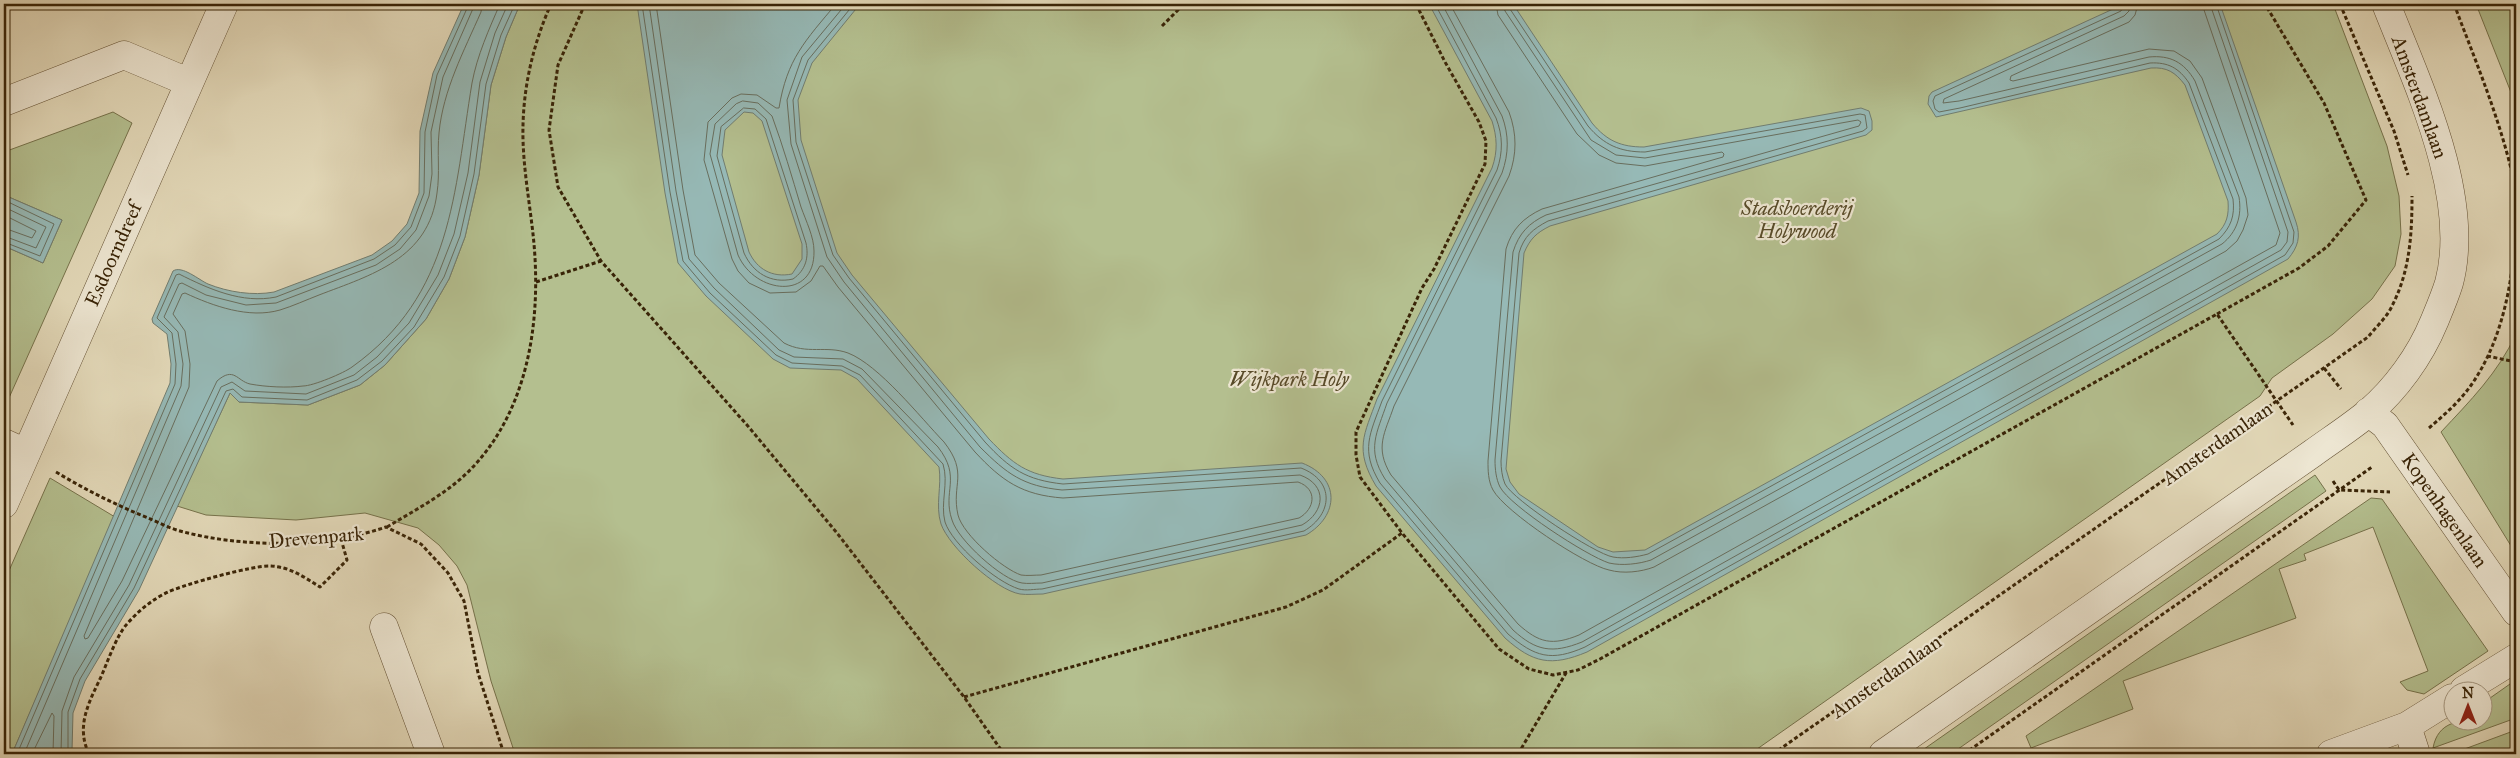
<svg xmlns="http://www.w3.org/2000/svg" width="2520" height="758" viewBox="0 0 2520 758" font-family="'IM FELL Great Primer',serif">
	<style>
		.green { fill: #b4bf8f; stroke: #76724b }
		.water { fill: #96b9b6; stroke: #717d70; fill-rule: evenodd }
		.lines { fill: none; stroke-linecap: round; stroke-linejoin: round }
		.shore { stroke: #686e5e; stroke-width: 1 }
		.minor-casing { stroke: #645134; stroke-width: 29 }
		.path { stroke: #392407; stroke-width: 3; stroke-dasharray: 4 2.5; stroke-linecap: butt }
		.minor { stroke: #ede6d2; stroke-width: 28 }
		.labels { text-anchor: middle; stroke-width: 4.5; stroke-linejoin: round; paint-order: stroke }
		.street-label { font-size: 20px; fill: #392407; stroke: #ede6d2 }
		.park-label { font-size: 20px; font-style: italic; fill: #584b29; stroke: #ede6d2 }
	</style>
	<rect width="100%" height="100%" fill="#e3d9b9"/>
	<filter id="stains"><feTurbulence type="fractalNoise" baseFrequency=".004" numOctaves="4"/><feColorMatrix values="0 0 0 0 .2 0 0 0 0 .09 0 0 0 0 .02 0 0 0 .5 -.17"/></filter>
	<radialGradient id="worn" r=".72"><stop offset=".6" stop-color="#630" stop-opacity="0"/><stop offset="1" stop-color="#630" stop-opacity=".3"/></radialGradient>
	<!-- green -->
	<path class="green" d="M520 4H2333L2387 146 2399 196 2401 234 2395 266 2372 299 2333 334 2272 378 2260 396 1750 754H515L491 681 467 585 457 566 439 545 418 528 365 513 296 520 206 515 177 506 230 393 239 402 308 405 360 385 385 365 426 319 449 279 465 237 479 175 491 85 506 37Z
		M2476 4H2516V105Z
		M113 112 132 123 4 409V246L43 263 62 220 4 195V152Z
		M2516 334V554L2441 432C2470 401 2498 373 2516 334Z
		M2315 475 2326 491 1951 754H1917Z
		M50 478 115 517 12 754H4V582Z
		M2371 498 2382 499 2488 651 2424 694 2407 690 2400 682 2428 671 2373 527 2304 554 2306 560 2279 569 2296 618 2123 681 2133 709 2031 748 2026 736Z
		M2510 684 2516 692V718L2433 748C2438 721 2460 720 2482 720L2483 703Z
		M2516 730V754H2451Z"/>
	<!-- water -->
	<path class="water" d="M464 4H520L506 37 491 85 479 175 465 237 449 279 426 319 385 365 360 385 308 405 239 402 230 393 139 590 85 681 73 713 72 751 74 754H12L170 383 171 364 167 334 153 323 152 319 173 271C182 265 199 280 208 284 228 292 253 296 274 292L372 255 392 241 407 224 419 193 420 131 433 73Z
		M637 4H860L812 63 798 100 801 140 837 253 852 275 989 439C1013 464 1027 475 1063 479L1302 463C1341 478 1339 516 1306 535L1043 594C1035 594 1027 595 1020 594 996 590 949 547 941 524 935 505 942 486 939 467L857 379 841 370 790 368 773 359 706 296 678 263 665 193ZM744 112 753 113 762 121 802 244V259L792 274C772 278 757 269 749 252L722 155 725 130Z
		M1429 4H1513L1592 123C1607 141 1621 147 1644 147L1861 108 1869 111 1872 121V130L1866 135 1550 226C1536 233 1530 239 1524 253L1506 469 1510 482 1519 494 1598 547 1613 552 1645 550 2217 234C2227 224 2229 215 2228 201L2185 85C2175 72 2167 67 2151 68L1936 117 1928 104 1929 96 1932 92 2124 4H2220L2296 222C2301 237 2298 247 2288 259L1587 652C1551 667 1533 663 1505 638L1376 486C1354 449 1364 435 1377 399L1492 168C1498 151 1497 137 1492 121Z
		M4 195 62 220 43 263 4 246Z"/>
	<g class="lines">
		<!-- shore -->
		<path class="shore" d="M482 4 481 12C464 51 443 90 439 133 437 153 440 173 437 193 429 259 371 275 319 295 306 300 293 306 280 310 249 319 213 306 185 293L182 294 173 314 185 331 190 364 189 387 84 636 85 639 88 638 122 581 217 381C234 366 237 381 250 384 266 387 288 388 303 386 313 386 344 373 352 367 453 295 454 192 472 83 477 56 489 29 500 4
			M642 4 670 192 683 261 710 293 776 355 792 363 842 366 860 375 943 464C949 483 940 503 945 522 952 544 996 582 1019 589 1026 591 1035 589 1042 589L1304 531C1333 514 1335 481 1301 468L1063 484C1026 480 1010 469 985 442L849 278 833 255 796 142 793 100 808 60 854 4
			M649 4 676 191 689 259 714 288 779 350 794 357 843 359 862 369 938 447C962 478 942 491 952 520 958 540 1002 580 1022 583 1028 584 1035 583 1042 583L1302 525C1325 512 1328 485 1300 475L1062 490C1023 486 1007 474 980 447L844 282 827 257 791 144 787 100 802 57 846 4
			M656 4 683 190 695 255 719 283 784 343C807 355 826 345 848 353 879 365 920 417 944 442 969 474 951 484 958 515 963 535 1003 569 1021 575 1027 576 1035 575 1041 575L1299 518C1315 509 1318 489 1298 482L1063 498C1022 495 1002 481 975 452L838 287 823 266H820L811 281 796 292 770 293 749 283 738 271 732 259 704 160 708 122 732 98 741 94 757 95 776 108H779C787 59 805 41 836 4
			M1435 4 1496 118C1503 136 1503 152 1497 170L1382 401C1370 434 1360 450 1380 483L1508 634C1535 657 1551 662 1585 647L2285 255 2293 243 2294 232 2216 4
			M1442 4 1502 116C1509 135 1509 153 1502 173L1387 403C1377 433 1366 449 1385 479L1513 630C1536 651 1552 654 1582 642L2281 250 2287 242 2288 232 2210 4
			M1450 4 1509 112C1517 134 1517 154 1509 176L1394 406C1385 433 1374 447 1391 475L1518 624C1539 643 1552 646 1579 635L2276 245 2280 233 2202 4
			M1496 4 1498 15 1577 134 1599 155 1616 163 1645 166 1722 152 1724 154 1723 157 1542 209C1523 218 1512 229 1506 249L1488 461C1488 470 1488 481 1493 490 1505 512 1585 565 1609 570 1623 574 1641 572 1654 567L2226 251 2237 241 2243 230 2248 215 2246 198 2202 78 2190 61 2174 51 2149 49 2013 81 2010 80 2011 76 2129 22 2135 15 2138 4
			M1503 4 1505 11 1591 140 1616 155 1645 158 1858 120 1861 122 1859 126 1546 215C1529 223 1519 233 1513 252L1495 460C1495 469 1496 479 1500 487 1510 506 1587 556 1609 563 1622 566 1639 564 1651 560L2222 244C2237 232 2242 216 2239 197L2195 81C2184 62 2170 55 2149 57L1959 101 1943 103 1944 99 2124 16 2129 11 2130 4
			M1509 4 1510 9 1588 126C1604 145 1620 152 1645 152L1860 114 1865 115 1867 128 1863 131 1548 221C1533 229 1524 236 1519 253L1501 461C1501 468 1502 477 1505 484 1513 500 1595 554 1613 557 1624 559 1637 557 1648 554L2219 239C2231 227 2235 216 2233 199L2189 83C2179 68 2168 62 2150 63L1960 108 1939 112 1935 109 1933 101 1935 96 2121 11 2124 4
			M743 101 758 103 772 116C783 146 792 177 801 207 806 221 814 237 814 251 815 301 755 294 738 255L710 154 715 124 736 104Z
			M744 108 755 109 766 119 806 243C809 257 806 270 793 279 771 284 753 273 744 253L717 156 721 127Z
			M4 200 54 224 40 256 4 242
			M4 207 46 227 36 248 4 236
			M4 215 36 231 32 238 4 228
			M17 754 175 384 176 364 172 333 157 318 176 275 179 274C209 289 242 304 276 297L374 259 395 245 411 227 424 193 425 132 437 75 469 4
			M24 754 181 386 183 364 178 332 164 317 179 284 182 283 206 295 246 305 276 303 376 265 400 249 416 230 429 196 432 174 431 132 443 77 475 4
			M32 754 52 713 54 716 53 754
			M61 754 62 711 74 677 129 585 221 387 232 382 245 391 306 394 354 375 377 357 409 323 438 275 454 234 468 173 480 82 495 33 508 4
			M68 754V712L80 679 134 588 226 391 233 389 242 397 307 400 357 380 382 361 414 327 444 277 460 236 474 174 486 84 501 35 515 4"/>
		<!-- minor casing -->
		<g class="minor-casing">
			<path id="minor" d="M4 102 124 55 188 82
				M2368 412 2385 425 2516 612
				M4 443 26 453
				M4 504 224 4
				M384 627 431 754
				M2464 690 2516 658
				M2407 726 2416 754
				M1883 754 2313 453C2331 440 2351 427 2368 413 2396 389 2420 356 2434 322 2439 310 2445 296 2449 283 2472 197 2417 83 2386 4
				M2331 754 2407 726 2452 698"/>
		</g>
		<!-- path -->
		<path class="path" d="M585 4 558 65 549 130 558 187 601 261 747 425 837 533 964 697 1004 754
			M1416 4 1445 62 1479 122 1486 141 1485 164 1434 269 1422 288 1356 432V455L1360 477 1402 533 1499 649 1529 669 1553 675 1578 670 1600 659 2217 314 2293 425
			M2340 4 2394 131 2408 175
			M2454 4C2477 65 2503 126 2516 191
			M1162 26 1184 4
			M536 282 601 261
			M2217 314 2299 268 2328 246 2366 200 2324 103 2265 4
			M2487 356 2516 362
			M2324 368 2341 389
			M2429 428C2443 416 2458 403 2469 388 2506 338 2516 266 2516 206
			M56 472C86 490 116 505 148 518 158 522 169 528 180 531 242 548 325 548 386 527L421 544 448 573 464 601 478 673 504 754
			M2333 481 2339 490 2390 492
			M387 527C415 510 448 493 471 469 530 408 542 316 533 234 529 198 522 161 523 125 524 83 534 42 551 4
			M964 697 1286 607 1323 590 1402 533
			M89 754C76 727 88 704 100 679 107 664 116 636 127 624 138 611 153 599 168 592 186 584 253 565 271 566 290 567 304 577 320 587L347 560 341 539
			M1518 754 1566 673
			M1773 754 2368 337C2376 327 2387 317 2392 306 2410 271 2412 234 2412 196
			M1964 754 2372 467"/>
		<!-- minor -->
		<use href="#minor" class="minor"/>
	</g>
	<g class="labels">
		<!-- street labels -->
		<g class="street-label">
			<text transform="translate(2420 97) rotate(70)" y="7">Amsterdamlaan</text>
			<text transform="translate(113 254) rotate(-66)" y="7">Esdoorndreef</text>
			<text transform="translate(2217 443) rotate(-35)" y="7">Amsterdamlaan</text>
			<text transform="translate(2445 510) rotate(55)" y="7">Kopenhagenlaan</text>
			<text transform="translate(316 537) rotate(-5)" y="7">Drevenpark</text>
			<text transform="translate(1886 676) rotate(-35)" y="7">Amsterdamlaan</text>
		</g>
		<!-- park labels -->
		<g class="park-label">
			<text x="1797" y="215">Stadsboerderij<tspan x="1797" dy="23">Holywood</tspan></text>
			<text x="1289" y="386">Wijkpark Holy</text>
		</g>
	</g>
	<!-- margin -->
	<rect width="2520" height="758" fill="none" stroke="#e3d9b9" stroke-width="20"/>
	<rect x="5" y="5" width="2510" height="748" fill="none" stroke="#392407" stroke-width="2.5"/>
	<rect x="10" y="10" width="2500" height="738" fill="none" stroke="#392407"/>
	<!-- north arrow -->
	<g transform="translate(2468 706)"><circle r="24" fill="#ede6d2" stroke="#a59881"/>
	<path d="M0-4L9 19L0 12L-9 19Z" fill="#8f2418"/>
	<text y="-8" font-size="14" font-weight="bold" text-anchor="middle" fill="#392407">N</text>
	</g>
	<rect width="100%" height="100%" filter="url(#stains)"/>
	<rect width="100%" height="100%" fill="url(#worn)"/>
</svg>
